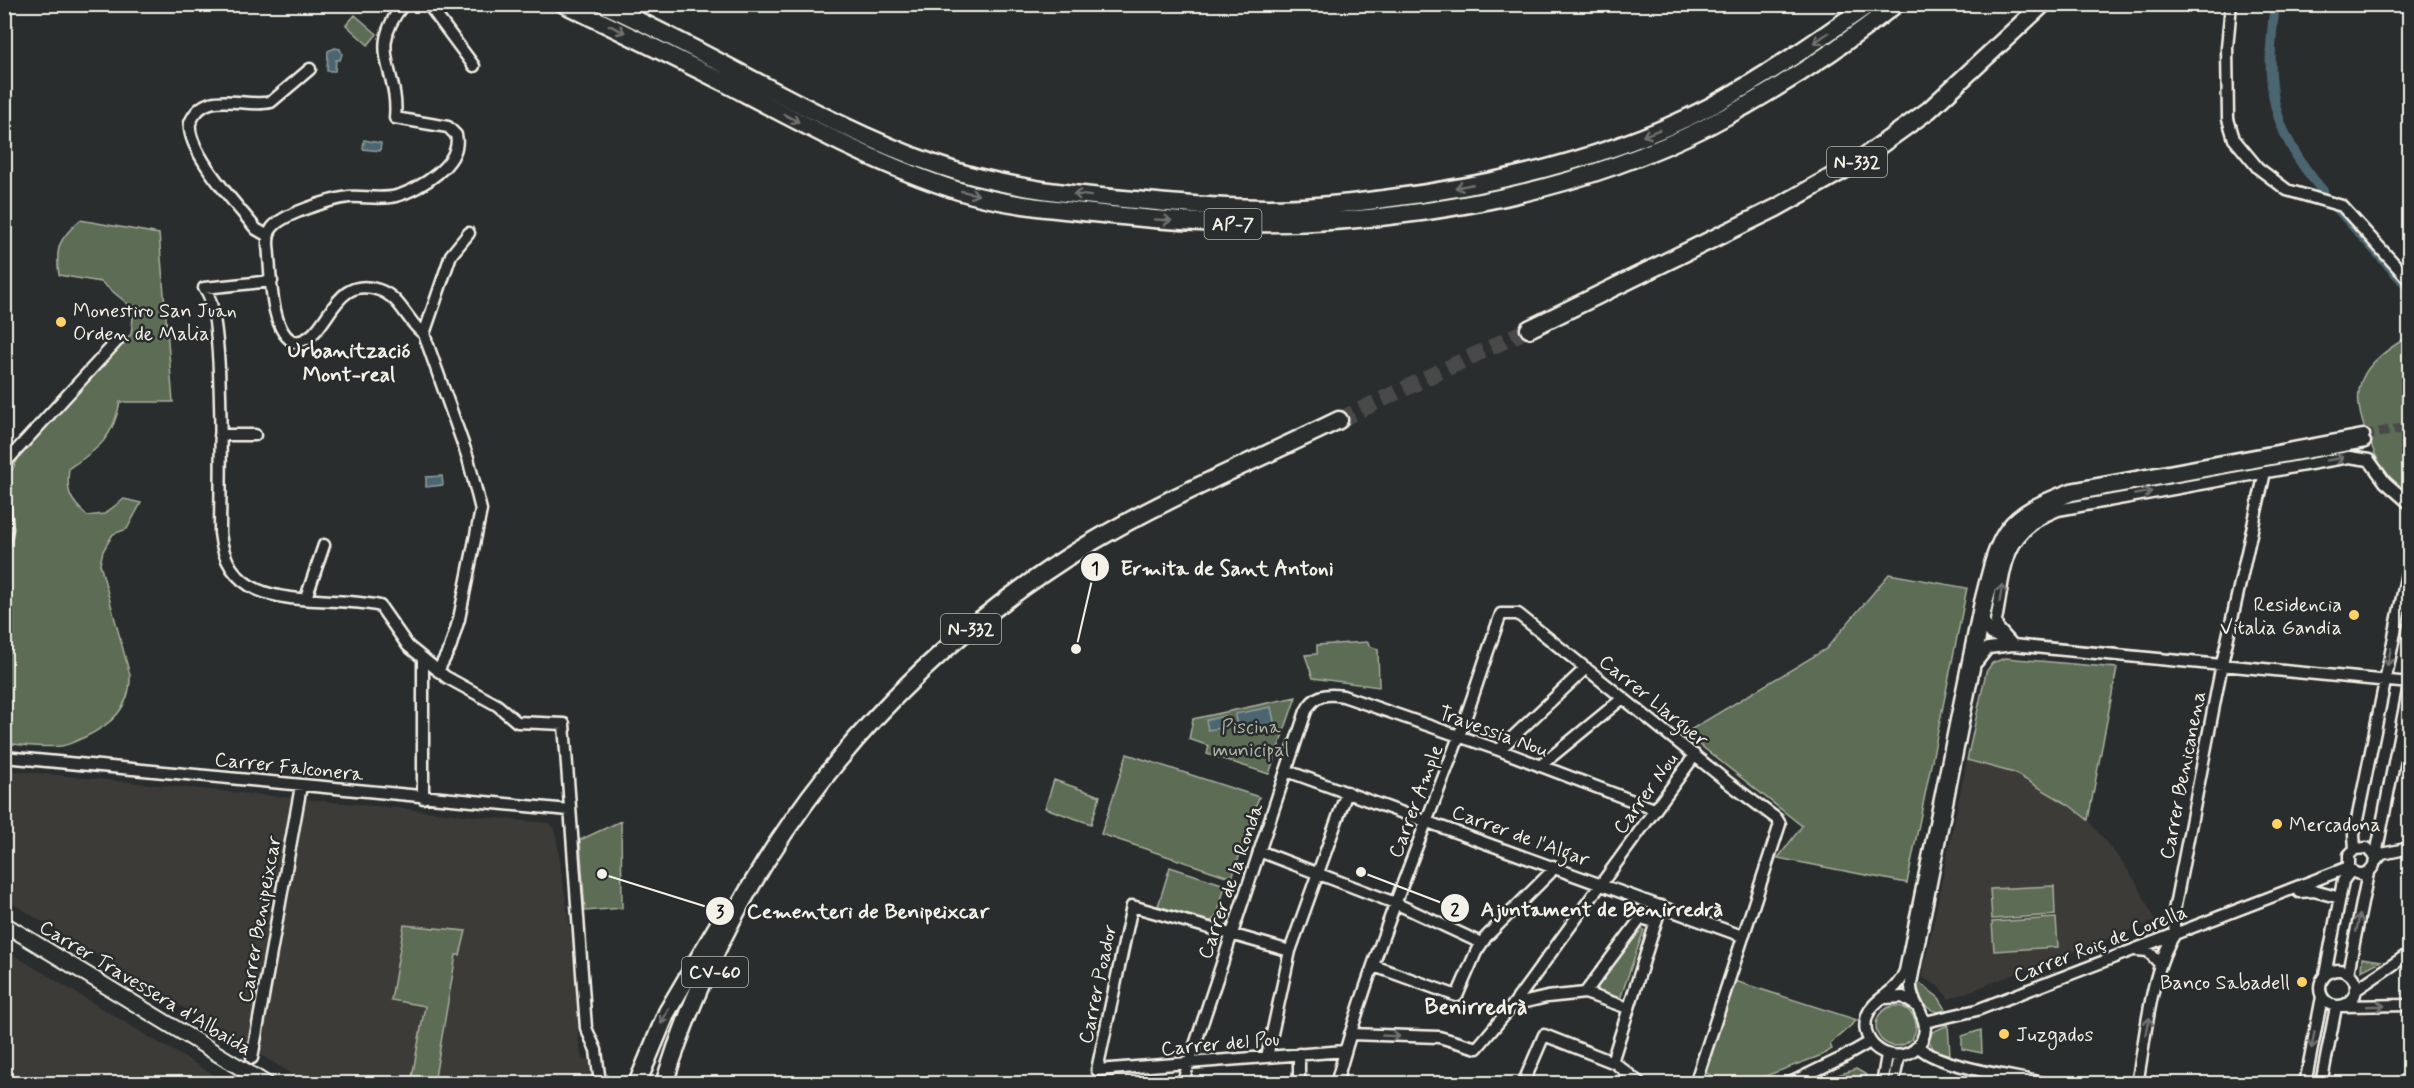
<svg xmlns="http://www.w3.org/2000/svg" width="2414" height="1088" viewBox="0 0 2414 1088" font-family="Mynerve,sans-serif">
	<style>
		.built { fill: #3d3a39 }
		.green { fill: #5d6c54; stroke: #a8ae9e; stroke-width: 1.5 }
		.water { fill: #4b6670; stroke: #8f9ea0; stroke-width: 1.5 }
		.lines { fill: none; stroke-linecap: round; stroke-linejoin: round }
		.canal { stroke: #4b6670; stroke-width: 10 }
		.minor-tunnel { stroke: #484a4a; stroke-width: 10; stroke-dasharray: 10 5; stroke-linecap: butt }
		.highway-tunnel { stroke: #484a4a; stroke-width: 16; stroke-dasharray: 16 8; stroke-linecap: butt }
		.minor-casing { stroke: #f4f1e8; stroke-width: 15 }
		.major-casing { stroke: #f4f1e8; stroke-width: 18 }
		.highway-casing { stroke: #f4f1e8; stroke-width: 21 }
		.minor { stroke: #2a2d2e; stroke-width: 10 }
		.major { stroke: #2a2d2e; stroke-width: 14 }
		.highway { stroke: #2a2d2e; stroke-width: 16 }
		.oneway { stroke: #71726f }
		.poi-dot { fill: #ffd166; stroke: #2a2d2e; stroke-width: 2 }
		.labels { text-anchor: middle; stroke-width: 5; stroke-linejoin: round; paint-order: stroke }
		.shield { fill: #2a2d2e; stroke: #b7b6b0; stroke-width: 1.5 }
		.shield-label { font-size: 18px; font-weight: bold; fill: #f4f1e8 }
		.poi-label { font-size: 20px; fill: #f4f1e8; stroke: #2a2d2e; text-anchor: start }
		.street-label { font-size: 20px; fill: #f4f1e8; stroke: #2a2d2e }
		.park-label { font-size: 20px; fill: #b0b5a5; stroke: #2a2d2e }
		.neighbourhood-label { font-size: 21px; font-weight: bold; fill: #f4f1e8; stroke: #2a2d2e }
		.quarter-label { font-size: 22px; font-weight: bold; fill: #f4f1e8; stroke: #2a2d2e }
		.leader { fill: none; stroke: #f4f1e8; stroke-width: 2 }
		.callout-dot { fill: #f4f1e8; stroke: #2a2d2e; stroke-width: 2 }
		.mark-label { font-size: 18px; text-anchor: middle; font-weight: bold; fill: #111 }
		.callout-label { font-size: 21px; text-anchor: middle; font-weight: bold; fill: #f4f1e8; stroke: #2a2d2e; stroke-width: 5; stroke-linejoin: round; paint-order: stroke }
	</style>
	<rect width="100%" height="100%" fill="#2a2d2e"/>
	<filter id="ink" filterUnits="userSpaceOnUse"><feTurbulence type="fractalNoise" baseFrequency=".0167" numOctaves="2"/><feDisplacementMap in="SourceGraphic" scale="12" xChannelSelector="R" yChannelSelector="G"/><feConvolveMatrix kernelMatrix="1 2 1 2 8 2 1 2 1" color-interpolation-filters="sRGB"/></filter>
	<g filter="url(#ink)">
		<!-- built -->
		<path class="built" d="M1967 760 2014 773 2069 805 2088 820 2123 863 2138 885 2155 921 1949 999 1938 986 1922 977Z
			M5 770 548 823 555 829 576 968 578 1037 582 1060 593 1059 591 1083H307L5 899Z
			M5 950 146 1035 228 1083H5Z"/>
		<!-- green -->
		<path class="green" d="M355 15 377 34 368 45 346 25Z
			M80 220 159 234 173 402H120C113 438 99 449 69 468 66 493 70 500 87 516L104 514 124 499 141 503 127 529 113 534 103 551 100 564 130 675C131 708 111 725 83 738 76 741 69 745 61 746 42 748 23 745 5 743V484L20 455 131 334 134 309 101 282 59 275C55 247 59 239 80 220Z
			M2409 336V497C2389 482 2379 465 2370 442 2346 386 2360 366 2409 336Z
			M1889 574 1967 588 1907 883 1778 858 1802 826 1685 733 1826 649Z
			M1368 642 1369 646 1378 649 1379 687 1313 678 1305 655 1317 654V645Z
			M2005 658 2117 668 2088 820 2069 805 2014 773 1967 760 1986 672 1992 663Z
			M1296 697 1269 774 1207 754 1209 746 1189 739 1193 719Z
			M1127 754 1259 797 1232 878 1101 834Z
			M1054 780 1100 796 1091 824 1045 808Z
			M621 821 622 908 585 911 580 840Z
			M1170 867 1225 885 1217 917 1209 922 1158 906Z
			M2054 886 2055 915 1992 919 1990 889Z
			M2056 918 2058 947 1994 951 1992 922Z
			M404 925 466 931 460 955H456L434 1083H411L425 1006 391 1000Z
			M1640 928 1644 930 1620 999 1595 990Z
			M2362 958 2381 961 2361 971Z
			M1916 980 1939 998 1947 1011C1931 1015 1922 1004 1914 992Z
			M1735 981 1857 1020 1830 1044 1832 1049 1822 1055 1747 1083H1722L1705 1072Z
			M1876 1026a20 20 0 1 1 40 0a20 20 0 1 1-40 0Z
			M1948 1025 1950 1055 1934 1050 1929 1041 1932 1032Z
			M1981 1030 1982 1053 1962 1049V1036Z
			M1856 1069 1865 1074 1871 1083H1814Z"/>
		<!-- water -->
		<path class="water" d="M335 48 340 49 342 54 340 60H336L335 71H327L328 51Z
			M364 140 381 143 380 151 363 149Z
			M442 476 443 485 426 487V477Z
			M1271 707 1275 726 1238 733 1235 714Z
			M1225 716 1227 727 1208 730 1206 720Z"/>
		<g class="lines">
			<!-- canal -->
			<path class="canal" d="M2275 4C2265 85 2269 128 2323 191
				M2335 206 2410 289"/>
			<!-- minor-tunnel -->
			<path class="minor-tunnel" d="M2364 435 2410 427"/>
			<!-- highway-tunnel -->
			<path class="highway-tunnel" d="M1339 420 1529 329"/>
			<!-- minor casing -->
			<g class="minor-casing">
				<path id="minor" d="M404 4C365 50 400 71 395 118L448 127 456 135C463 163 419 190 396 196 381 200 364 196 349 197 332 199 282 214 272 228 268 233 268 238 268 245 271 269 269 333 295 342 330 340 330 273 379 290 402 298 406 321 424 334L451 255 469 233
					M428 4 474 66
					M2231 4 2227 48 2228 119 2234 139 2258 168 2287 190 2342 206 2410 281
					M268 236 256 229C238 206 186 151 190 123 205 86 243 109 271 102L310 69
					M272 281 204 288C226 308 220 495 220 533 229 619 320 592 380 606L408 646 446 677 497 705 517 722 564 724 586 1028 596 1050 600 1084
					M424 334 468 458 481 510 459 619 450 648 438 671
					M220 435H255
					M2364 435 2071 489C1999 516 1998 531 1980 602L1905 971C1897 994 1874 997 1867 1016 1856 1050 1905 1072 1922 1040 1933 1018 1909 1004 1911 983L1987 603C2005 538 2006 521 2072 495L2365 442
					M4 464 117 341
					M4 501 7 529 4 544
					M306 598 324 545
					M1984 621 1991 634 2008 642
					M2013 645 1997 627 1996 621C2006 569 2002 532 2058 510L2349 457 2369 460 2385 482 2410 504
					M1977 662 1988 648 2013 645 2410 683
					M1499 750 1586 668
					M4 757 569 810
					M1540 766 1623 698
					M1287 771 1742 936
					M423 798V660
					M2355 849 2354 835 2410 558
					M1259 851 1395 903 1481 943
					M2374 856 2367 848 2355 849 2349 855V867C2356 877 2368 876 2374 865L2410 681
					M2375 862 2382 854 2410 848
					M2299 892 2314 891 2340 898
					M2136 950 2148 951 2160 964
					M1290 951 1132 906 1097 1070 1345 1051
					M1374 966 1457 996 1476 952 1486 937 1550 873 1553 866
					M2320 988a18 18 0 1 1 36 0a18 18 0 1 1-36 0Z
					M2348 973 2368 873
					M2325 975 2343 881 2351 870
					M2357 989 2410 953
					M1885 998 1903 997 1917 1006
					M1513 1005 1547 997 1585 993
					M2342 1006 2410 1005
					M1628 1008 1585 993 1641 918 1655 922
					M1925 1022 1977 1010 2349 867
					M1350 1034 1439 1037 1477 1048 1513 1005 1695 755
					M1918 1046C1936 1067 2019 1077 2048 1084
					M1267 1057 1290 951 1347 792
					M252 1058 301 786
					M1612 1062 1661 906
					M1182 1084 1306 711C1314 695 1326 693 1343 696L1499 750 1654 809
					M1299 1084V1054
					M1336 1084C1368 966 1415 853 1458 739 1473 698 1486 655 1501 614H1518L1730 784 1777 819 1780 824 1695 1084
					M1523 1084 1544 1035 1615 1063 1641 1084
					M1788 1084 1842 1058 1870 1042
					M1882 1084 1887 1055
					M1893 1084 1899 1056
					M2137 1084C2145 1042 2151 967 2175 934L2173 916 2223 659 2265 472
					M2305 1084 2322 997
					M2321 1084 2336 1007"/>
			</g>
			<!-- major casing -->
			<g class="major-casing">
				<path id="major" d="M4 924 267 1084"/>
			</g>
			<!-- highway casing -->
			<g class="highway-casing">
				<path id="highway" d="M564 4C618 30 672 56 725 83 801 123 877 165 959 191 1011 207 1068 210 1122 216 1315 237 1535 214 1710 125 1776 91 1838 50 1896 4
					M603 4C717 55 822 125 940 166 1006 189 1077 195 1147 201 1187 205 1228 208 1269 208 1307 208 1346 204 1384 199 1495 185 1609 159 1709 107 1765 77 1817 41 1869 4
					M1529 329 1776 208 1851 166 1929 110 2043 4
					M637 1084 667 1012 724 915
					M664 1084C735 856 884 669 1087 545 1167 497 1255 461 1339 420"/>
			</g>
			<!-- minor -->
			<use href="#minor" class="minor"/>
			<!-- major -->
			<use href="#major" class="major"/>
			<!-- highway -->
			<use href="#highway" class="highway"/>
		</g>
		<!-- one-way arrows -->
		<defs><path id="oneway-shaft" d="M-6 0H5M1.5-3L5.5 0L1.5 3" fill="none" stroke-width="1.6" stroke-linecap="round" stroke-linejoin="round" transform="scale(1.5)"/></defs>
		<g class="oneway">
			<use href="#oneway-shaft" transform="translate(617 29) rotate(25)"/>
			<use href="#oneway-shaft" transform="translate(1821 38) rotate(145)"/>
			<use href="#oneway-shaft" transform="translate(791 118) rotate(28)"/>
			<use href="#oneway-shaft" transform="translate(1651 133) rotate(158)"/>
			<use href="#oneway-shaft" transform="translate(1464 186) rotate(169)"/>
			<use href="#oneway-shaft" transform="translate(970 193) rotate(13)"/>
			<use href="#oneway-shaft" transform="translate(1082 195) rotate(-173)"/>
			<use href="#oneway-shaft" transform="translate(1163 220) rotate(4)"/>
			<use href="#oneway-shaft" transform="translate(2335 459) rotate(-10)"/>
			<use href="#oneway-shaft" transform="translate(2143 493) rotate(-10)"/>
			<use href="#oneway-shaft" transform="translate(2001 593) rotate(-80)"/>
			<use href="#oneway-shaft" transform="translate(2389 657) rotate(102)"/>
			<use href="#oneway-shaft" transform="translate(2358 923) rotate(-78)"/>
			<use href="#oneway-shaft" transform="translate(2376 1006) rotate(-2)"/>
			<use href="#oneway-shaft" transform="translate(665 1016) rotate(116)"/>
			<use href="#oneway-shaft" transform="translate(2148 1026) rotate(-79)"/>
			<use href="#oneway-shaft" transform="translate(1391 1036) rotate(3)"/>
			<use href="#oneway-shaft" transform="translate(2313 1040) rotate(101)"/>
		</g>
	</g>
	<!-- markers -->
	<g class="poi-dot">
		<circle cx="61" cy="322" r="6"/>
		<circle cx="2354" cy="615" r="6"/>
		<circle cx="2277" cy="824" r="6"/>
		<circle cx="2302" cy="982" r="6"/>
		<circle cx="2004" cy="1034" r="6"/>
	</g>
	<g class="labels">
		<!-- shield labels -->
		<g class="shield">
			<rect x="1827" y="147" width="60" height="30" rx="4.5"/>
			<rect x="1204.5" y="209" width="57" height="30" rx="4.5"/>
			<rect x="941" y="614" width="60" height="30" rx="4.5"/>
			<rect x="682" y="957" width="66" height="30" rx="4.5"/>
		</g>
		<g class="shield-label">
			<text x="1857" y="168">N-332</text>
			<text x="1233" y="230">AP-7</text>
			<text x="971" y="635">N-332</text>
			<text x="715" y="978">CV-60</text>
		</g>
		<!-- poi labels -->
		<g class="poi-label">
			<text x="73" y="317">Monestiro San Juan<tspan x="73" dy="23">Orden de Malia</tspan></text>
			<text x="2342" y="611" text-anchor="end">Residencia<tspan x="2342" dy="23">Vitalia Gandia</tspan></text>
			<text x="2289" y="831">Mercadona</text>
			<text x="2290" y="989" text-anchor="end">Banco Sabadell</text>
			<text x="2016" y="1041">Juzgados</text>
		</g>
		<!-- street labels -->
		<g class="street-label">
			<text transform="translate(1654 700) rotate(39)" y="7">Carrer Llarguer</text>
			<text transform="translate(1494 731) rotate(20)" y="7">Travessia Nou</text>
			<text transform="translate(289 766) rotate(6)" y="7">Carrer Falconera</text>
			<text transform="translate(2182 775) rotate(-79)" y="7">Carrer Benicanena</text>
			<text transform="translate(1645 793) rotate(-54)" y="7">Carrer Nou</text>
			<text transform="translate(1415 801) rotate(-69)" y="7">Carrer Ample</text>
			<text transform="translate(1521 835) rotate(20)" y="7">Carrer de l'Algar</text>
			<text transform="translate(1230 881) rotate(-71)" y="7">Carrer de la Ronda</text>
			<text transform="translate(259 919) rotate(-80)" y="7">Carrer Benipeixcar</text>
			<text transform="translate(2100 943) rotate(-21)" y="7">Carrer Roiç de Corella</text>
			<text transform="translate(1097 984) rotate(-78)" y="7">Carrer Poador</text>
			<text transform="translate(146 987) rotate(31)" y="7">Carrer Travessera d'Albaida</text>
			<text transform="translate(1220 1043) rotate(-5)" y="7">Carrer del Pou</text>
		</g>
		<!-- park labels -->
		<g class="park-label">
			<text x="1251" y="733">Piscina<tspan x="1251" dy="23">municipal</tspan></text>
		</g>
		<!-- neighbourhood labels -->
		<g class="neighbourhood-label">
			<text x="349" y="357">Urbanització<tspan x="349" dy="24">Mont-real</tspan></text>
		</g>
		<!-- quarter labels -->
		<g class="quarter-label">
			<text x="1476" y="1014">Benirredrà</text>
		</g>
	</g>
	<!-- callouts -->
	<path class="leader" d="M1076 649L1095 567M1361 872L1455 908M602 874L720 911"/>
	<g class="callout-dot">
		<circle cx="1076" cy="649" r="6"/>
		<circle cx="1361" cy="872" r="6"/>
		<circle cx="602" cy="874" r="6"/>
		<circle cx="1095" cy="567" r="15"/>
		<circle cx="1455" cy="908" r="15"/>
		<circle cx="720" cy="911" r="15"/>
	</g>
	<g class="mark-label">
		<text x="1095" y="574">1</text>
		<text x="1455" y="915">2</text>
		<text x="720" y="917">3</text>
	</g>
	<g class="callout-label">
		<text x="1227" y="575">Ermita de Sant Antoni</text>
		<text x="1602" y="916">Ajuntament de Benirredrà</text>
		<text x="868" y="918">Cementeri de Benipeixcar</text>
	</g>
	<!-- margin -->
	<rect width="2414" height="1088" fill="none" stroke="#2a2d2e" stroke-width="24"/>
	<rect x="12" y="12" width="2390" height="1064" fill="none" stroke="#f4f1e8" stroke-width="2" filter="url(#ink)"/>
</svg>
